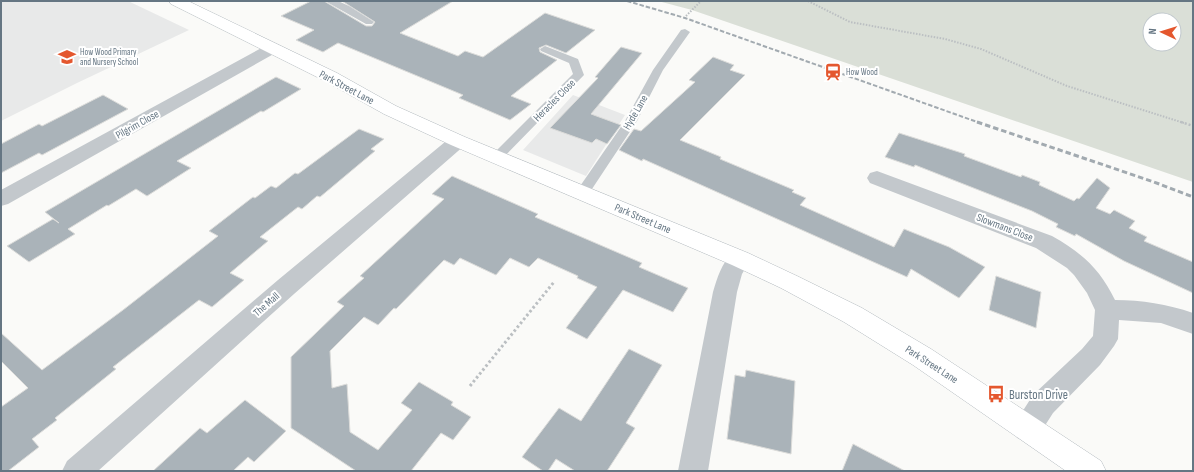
<svg xmlns="http://www.w3.org/2000/svg" width="1194" height="472" viewBox="0 0 1194 472" font-family="'Sofia Sans Condensed',sans-serif">
	<style>
		.built { fill: #e8e9e9 }
		.green { fill: #dadfd7; fill-rule: evenodd }
		.building { fill: #aab3b9; stroke: #dcdcda }
		.lines { fill: none; stroke-linecap: round; stroke-linejoin: round }
		.secondary-casing { stroke: #b3babf; stroke-width: 1 }
		.path-far2 { stroke: #bbbfc2; stroke-width: 2; stroke-dasharray: 1.5 1.5; stroke-linecap: butt }
		.path-far1 { stroke: #bbbfc2; stroke-width: 2.5; stroke-dasharray: 2 2; stroke-linecap: butt }
		.path { stroke: #bbbfc2; stroke-width: 3; stroke-dasharray: 2.5 2.5; stroke-linecap: butt }
		.lane { fill: #c3c8cc; fill-rule: evenodd }
		.street { fill: #c3c8cc; fill-rule: evenodd }
		.secondary { fill: #fff; fill-rule: evenodd }
		.rail-far1 { stroke: #a2aab0; stroke-width: 2; stroke-dasharray: 4.5 2; stroke-linecap: butt }
		.rail { stroke: #a2aab0; stroke-width: 3; stroke-dasharray: 5.5 3; stroke-linecap: butt }
		.labels { text-anchor: middle; stroke-width: 4; stroke-linejoin: round; paint-order: stroke }
		.far-poi-label { font-size: 9px; fill: #657683; stroke: #fff; text-anchor: start }
		.street-label { font-size: 11px; fill: #657683; stroke: #fff }
		.near-poi-label { font-size: 13px; fill: #657683; stroke: #fff; text-anchor: start }
	</style>
	<rect width="100%" height="100%" fill="#fafaf8"/>
	<!-- built -->
	<path class="built" d="M1 1H128L189 30 77 83 1 121Z
		M573 95 625 115 586 176 523 150Z"/>
	<!-- green -->
	<path class="green" d="M658 1H1193V182L692 10ZM1150 20H1174V44H1150Z"/>
	<!-- building -->
	<path class="building" d="M311 1H324L366 26H372L375 22 342 1H453L400 33 458 56 465 51 483 57 545 13 595 30 566 53 546 45 539 48 540 52 557 60 511 96 531 104 510 120 459 98 463 95 338 43 323 52 296 40 314 30 281 16Z
		M621 47 642 53 591 114 621 125 607 144 596 139 592 143 550 128 598 78 595 77Z
		M713 57 734 65 730 70 745 75 680 140 721 157 720 159 794 190 792 192 806 198 800 205 894 247 904 229 949 247 985 267 959 298 911 269 907 277 643 159 642 161 619 150 634 129 641 131 695 82 689 80Z
		M276 77 301 89 263 112 261 111 177 161 191 168 147 196 136 189 108 206 107 205 68 229 75 234 29 262 7 246 53 219 59 223 45 212Z
		M103 95 128 109 42 155 39 153 1 173V144L39 124 42 126Z
		M359 129 384 139 371 149 375 151 320 197 317 196 302 209 298 207 260 237 268 241 230 273 244 280 212 307 199 300 113 367 116 369 55 418 57 420 32 439 39 447 8 471H1V407L28 388 1 361V333L42 370 123 310 218 236 209 231 253 197 255 198 271 186 276 188 295 173 298 174Z
		M899 133 965 154 964 156 1021 177 1022 175 1040 182 1039 185 1074 201 1077 198 1079 199 1097 178 1110 188 1096 208 1110 214 1114 210 1135 221 1129 228 1147 237 1144 241 1193 262V293L1124 261 1076 234 1075 236 1056 227 1058 224 1032 211 915 165 914 167 885 157Z
		M452 176 538 214 535 217 642 263 639 267 688 288 673 312 623 290 587 339 566 328 597 287 577 278 578 276 538 258 529 267 510 258 496 275 460 258 454 265 444 260 396 309 394 308 378 325 364 317 330 351 332 388 347 384 350 432 378 450 412 410 401 403 419 382 453 402 451 405 471 417 453 440 441 433 411 471H356L291 428V357L344 306 337 302 364 278 360 276 444 199 432 194Z
		M996 276 1041 292 1036 328 989 310Z
		M629 349 662 365 626 423 635 428 607 471H575L556 459 548 471H543L522 457 559 408 581 421Z
		M746 370 795 381 791 454 727 439 735 375 745 377Z
		M245 400 286 431 254 462 248 457 233 471H153L200 428 207 433Z
		M853 444 905 471H842Z"/>
	<g class="lines">
		<!-- secondary casing -->
		<g class="secondary-casing">
			<path id="secondary" d="M169 1H188L337 73 396 106 465 137 748 253 797 276 862 308 931 349 1101 461 1106 471H1066L913 365 844 322 781 288 732 265 451 145 384 114 325 81 171 4Z"/>
		</g>
		<!-- path-far2 -->
		<path class="path-far2" d="M808 1 850 22 945 39 981 49 1067 86 1184 123
			M686 16 701 1"/>
		<!-- path-far1 -->
		<path class="path-far1" d="M1181 122 1193 126"/>
		<!-- path -->
		<path class="path" d="M470 386 554 282"/>
		<!-- lane -->
		<path class="lane" d="M325 1H338L349 6 374 22 372 24H366Z
			M685 29 690 32 663 70 637 121 588 195 583 197 578 195 576 192 625 121 653 70 681 30Z
			M545 46 578 59 584 75 501 160H493L491 157 493 154 573 74 569 63 541 51 540 49Z"/>
		<!-- street -->
		<path class="street" d="M273 43 279 45 281 48 279 51 8 204 1 206V190L267 45Z
			M458 135 465 137 468 141 465 145 294 294 98 471H62L67 461 278 280 451 137Z
			M877 171 1052 236C1082 253 1100 269 1115 300 1142 300 1167 304 1193 313V334L1161 323 1119 320 1118 339 1114 346 1100 365 1053 413 1037 438 1027 442 1017 438 1013 429 1017 420 1033 395 1082 349 1093 336 1095 310 1087 293 1074 275 1067 268 1036 248 870 183 867 178 870 173Z
			M740 250 748 253 751 259 742 274 737 292 708 471H678L713 292C718 276 723 256 740 250Z"/>
		<!-- secondary -->
		<use href="#secondary" class="secondary"/>
		<!-- rail-far1 -->
		<path class="rail-far1" d="M627 1 685 18 980 123"/>
		<!-- rail -->
		<path class="rail" d="M977 122 1154 182 1193 197"/>
	</g>
	<!-- icons -->
	<defs>
		<g id="school-bare" transform="scale(1.38)"><path d="M0-5L7-2L0 1L-7-2ZM-4 1L0 2.5L4 1V4Q0 6-4 4Z" fill="#e4572e" stroke="#fff" stroke-width="2.5" paint-order="stroke"/></g>
		<g id="station-bare" transform="scale(1.38)"><path d="M-3-6H3Q5-6 5-4V2Q5 4 3 4L4.5 6H3L1.5 4h-3L-3 6H-4.5L-3 4Q-5 4-5 2V-4Q-5-6-3-6ZM-3.5-4v3h7v-3ZM-3.5 1v1.5H-2V1ZM2 1v1.5H3.5V1Z" fill="#e4572e" stroke="#fff" stroke-width="2.5" paint-order="stroke"/></g>
		<g id="bus-bare" transform="scale(1.38)"><path d="M-5-6H5V4H4V6H2V4H-2V6H-4V4H-5ZM-3.5-4V0h7V-4ZM-3.5 1.2v1.5H-2V1.2ZM2 1.2v1.5H3.5V1.2Z" fill="#e4572e" stroke="#fff" stroke-width="2.5" paint-order="stroke"/></g>
	</defs>
	<g fill-rule="evenodd">
		<use href="#school-bare" x="67" y="57"/>
		<use href="#station-bare" x="833" y="72"/>
		<use href="#bus-bare" x="996" y="394"/>
	</g>
	<g class="labels">
		<!-- far-poi labels -->
		<g class="far-poi-label">
			<text x="80" y="55">How Wood Primary<tspan x="80" dy="10">and Nursery School</tspan></text>
			<text x="846" y="75">How Wood</text>
		</g>
		<!-- street labels -->
		<g class="street-label">
			<text transform="translate(347 87) rotate(28)" y="4">Park Street Lane</text>
			<text transform="translate(554 100) rotate(-45)" y="4">Heracles Close</text>
			<text transform="translate(635 112) rotate(-60)" y="4">Hyde Lane</text>
			<text transform="translate(137 124) rotate(-29)" y="4">Pilgrim Close</text>
			<text transform="translate(643 218) rotate(23)" y="4">Park Street Lane</text>
			<text transform="translate(1005 227) rotate(21)" y="4">Slowmans Close</text>
			<text transform="translate(266 304) rotate(-41)" y="4">The Mall</text>
			<text transform="translate(932 364) rotate(33)" y="4">Park Street Lane</text>
		</g>
		<!-- near-poi labels -->
		<g class="near-poi-label">
			<text x="1009" y="399">Burston Drive</text>
		</g>
	</g>
	<!-- border -->
	<rect width="1194" height="472" fill="none" stroke="#657683" stroke-width="4"/>
	<!-- north arrow -->
	<g transform="translate(1162 32) rotate(274)"><circle r="19" fill="#ffffff" stroke="#c1c8cd"/>
	<path d="M0-3L7 15L0 10L-7 15Z" fill="#e4572e"/>
	<text y="-6" font-size="11" font-weight="bold" text-anchor="middle" fill="#657683">N</text>
	</g>
</svg>
